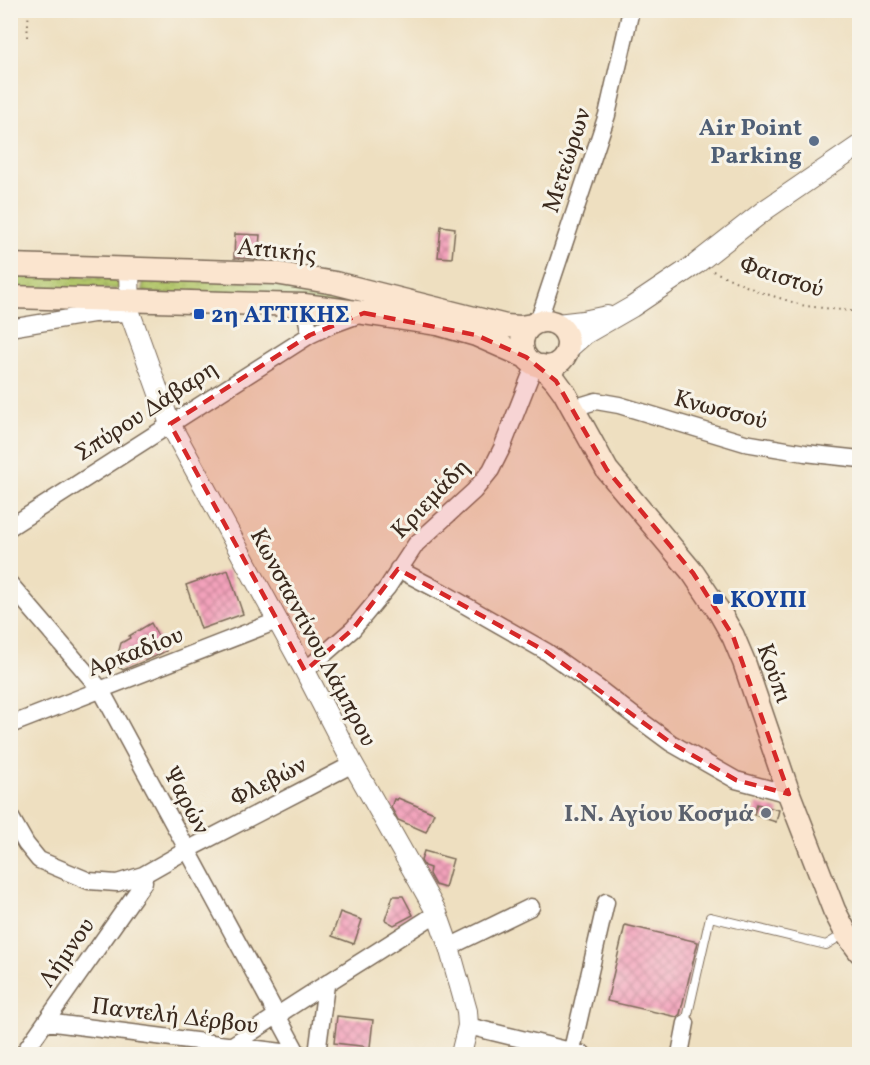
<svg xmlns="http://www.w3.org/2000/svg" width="870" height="1065" viewBox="0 0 870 1065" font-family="Vollkorn,serif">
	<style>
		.grass { fill: url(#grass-dots); stroke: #767844; stroke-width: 1.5 }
		.building { fill: url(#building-cross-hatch) }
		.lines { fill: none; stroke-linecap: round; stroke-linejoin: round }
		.service-casing { stroke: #7a6957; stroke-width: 10 }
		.minor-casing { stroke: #7a6957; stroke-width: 19 }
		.tertiary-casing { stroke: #7a6957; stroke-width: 22 }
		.secondary-casing { stroke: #7a6957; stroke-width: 25 }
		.path { stroke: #7a6957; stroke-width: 2; stroke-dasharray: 1.5 4.5; stroke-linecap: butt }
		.service { stroke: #fff; stroke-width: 8 }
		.minor { stroke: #fff; stroke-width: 16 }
		.tertiary { stroke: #fff; stroke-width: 20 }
		.secondary { stroke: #fbe5cf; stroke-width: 22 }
		.marked { fill: #d62828; fill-opacity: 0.2; stroke: #d62828; stroke-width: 4.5; stroke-dasharray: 12 8; stroke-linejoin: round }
		.service-dot { fill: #5c6f8a; stroke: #f7f3e8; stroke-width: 2 }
		.transit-dot { fill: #1a4fb4; stroke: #f7f3e8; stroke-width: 2 }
		.worship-dot { fill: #6b7280; stroke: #f7f3e8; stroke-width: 2 }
		.labels { text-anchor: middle; stroke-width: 6; stroke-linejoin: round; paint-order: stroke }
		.service-label { font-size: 24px; font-weight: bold; fill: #4e5e75; stroke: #f7f3e8; text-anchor: end }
		.street-label { font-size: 24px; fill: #3b2a1e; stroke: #f7f3e8 }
		.transit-label { font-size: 24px; font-weight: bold; fill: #164399; stroke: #f7f3e8; text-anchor: start }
		.worship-label { font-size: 24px; font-weight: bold; fill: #5b616d; stroke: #f7f3e8; text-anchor: end }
	</style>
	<defs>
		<pattern id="grass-dots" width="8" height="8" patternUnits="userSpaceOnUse" patternTransform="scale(1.5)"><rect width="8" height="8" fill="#b2c66a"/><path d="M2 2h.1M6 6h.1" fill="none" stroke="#9aaa5b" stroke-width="1.8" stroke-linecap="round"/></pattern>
		<pattern id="building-cross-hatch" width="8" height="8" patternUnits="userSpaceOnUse" patternTransform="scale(1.5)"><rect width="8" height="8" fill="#f3a2bb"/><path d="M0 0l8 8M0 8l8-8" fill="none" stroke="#c68497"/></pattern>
	</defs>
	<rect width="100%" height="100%" fill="#f7f3e8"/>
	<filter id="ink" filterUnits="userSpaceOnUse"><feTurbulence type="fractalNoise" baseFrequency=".0167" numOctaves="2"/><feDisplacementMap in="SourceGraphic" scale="12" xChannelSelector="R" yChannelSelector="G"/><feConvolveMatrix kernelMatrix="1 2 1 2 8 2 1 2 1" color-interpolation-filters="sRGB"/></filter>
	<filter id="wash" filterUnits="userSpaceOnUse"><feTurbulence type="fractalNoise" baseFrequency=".008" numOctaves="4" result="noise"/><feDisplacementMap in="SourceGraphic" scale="24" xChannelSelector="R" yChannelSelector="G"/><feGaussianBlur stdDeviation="1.35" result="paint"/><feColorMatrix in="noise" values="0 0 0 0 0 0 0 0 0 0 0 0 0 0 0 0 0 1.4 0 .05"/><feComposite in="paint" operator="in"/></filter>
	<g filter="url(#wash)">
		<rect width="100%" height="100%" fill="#eedfc0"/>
		<!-- grass -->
		<path class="grass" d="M11 271 119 279 120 289 11 292Z
			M146 278 288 283 511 335V343L143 292V283Z"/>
		<g id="blocks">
			<!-- building -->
			<path class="building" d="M441 226 455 228 452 258 438 257Z
				M235 234 260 235 258 259 234 258Z
				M228 570 243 614 201 629 186 585Z
				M151 623 166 651 154 657 123 670 115 665 121 643 130 638 129 636Z
				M398 798 434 813 426 832 398 820 391 807 394 799 397 800Z
				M757 804 779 810 776 822 754 815Z
				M424 851 453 859 445 888 435 885 429 874 430 868 424 866 421 861Z
				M393 896H403L413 915 394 925 385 920Z
				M340 912 362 920 354 944 332 936Z
				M625 925 698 942 680 1014 677 1017 607 1001Z
				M337 1016 373 1020 370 1047 334 1043Z"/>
		</g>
	</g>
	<g filter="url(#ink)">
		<use href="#blocks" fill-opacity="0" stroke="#7a6957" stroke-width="1.5"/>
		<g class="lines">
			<!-- service casing -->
			<g class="service-casing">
				<path id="service" d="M686 1023 710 917 826 945 844 934"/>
			</g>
			<!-- minor casing -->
			<g class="minor-casing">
				<path id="minor" d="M304 305 310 335
					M538 322 607 115 631 10
					M10 328 93 314 130 313
					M573 408 596 401 619 405 745 443 805 453 860 459
					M10 527 310 335 331 325 361 314
					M398 569 442 592 547 652 598 688 633 715 671 743 736 780 789 794
					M10 584 101 690 298 1054
					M305 671 353 629 387 588 416 544 474 491 491 470 502 448 535 364
					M10 725 277 621
					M10 816 26 844 39 860 89 881 117 883 143 875 187 850 353 764
					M449 947 531 907
					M46 1022 298 1054
					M468 1026 583 1054
					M231 1046C299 1000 368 958 437 913
					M23 1054 144 882 143 875
					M317 1054 326 985
					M571 1054 606 902
					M680 1054 686 1023"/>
			</g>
			<!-- tertiary casing -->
			<g class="tertiary-casing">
				<path id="tertiary" d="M129 269 130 313 170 424 305 671 353 764 437 913 449 947 467 1011 468 1026 461 1054
					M557 324 583 321 607 316
					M568 349 585 334 632 307 696 264 765 210 860 145"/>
			</g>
			<!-- secondary casing -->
			<g class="secondary-casing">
				<path id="secondary" d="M10 265 275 273 335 283 506 326 520 327 532 325
					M10 297 304 305 364 313 438 324 476 335 526 357
					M522 344a23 23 0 1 1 46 0a23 23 0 1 1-46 0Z
					M542 366 556 381 564 392 607 470 693 573 720 613 733 636 744 662 789 794 834 910 846 933 860 952"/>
			</g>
			<!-- path -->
			<path class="path" d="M27 37 29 10
				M713 271 757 291 805 306 860 312"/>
			<!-- service -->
			<use href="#service" class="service"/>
			<!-- minor -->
			<use href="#minor" class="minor"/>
			<!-- tertiary -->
			<use href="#tertiary" class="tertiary"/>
			<!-- secondary -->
			<use href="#secondary" class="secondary"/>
		</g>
	</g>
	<!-- marked area -->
	<path class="marked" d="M364 313 476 335 526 357 556 381 607 470 693 573 733 636 789 794 736 780 671 743 547 652 398 569 353 629 305 671 170 424 310 335Z"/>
	<!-- markers -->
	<circle class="service-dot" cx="814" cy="141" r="6"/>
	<g class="transit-dot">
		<rect x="193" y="308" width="12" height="12" rx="3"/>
		<rect x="712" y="593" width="12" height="12" rx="3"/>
	</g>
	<circle class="worship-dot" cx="766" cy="813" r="6"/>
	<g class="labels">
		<!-- service labels -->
		<g class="service-label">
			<text x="802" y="135">Air Point<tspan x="802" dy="28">Parking</tspan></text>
		</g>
		<!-- street labels -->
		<g class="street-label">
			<text transform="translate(566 160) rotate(-72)" y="8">Μετεώρων</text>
			<text transform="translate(277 250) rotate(6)" y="8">Αττικής</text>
			<text transform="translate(782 276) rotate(18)" y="8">Φαιστού</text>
			<text transform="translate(721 409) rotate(15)" y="8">Κνωσσού</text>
			<text transform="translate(146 410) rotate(-33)" y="8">Σπύρου Δάβαρη</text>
			<text transform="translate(430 498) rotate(-46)" y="8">Κριεμάδη</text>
			<text transform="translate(314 637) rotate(62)" y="8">Κωνσταντίνου Λάμπρου</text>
			<text transform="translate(135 651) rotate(-21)" y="8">Αρκαδίου</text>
			<text transform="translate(775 673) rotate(70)" y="8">Κούπι</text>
			<text transform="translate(268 781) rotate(-27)" y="8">Φλεβών</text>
			<text transform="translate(187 800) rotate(62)" y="8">Ψαρών</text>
			<text transform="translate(66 952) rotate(-55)" y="8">Λήμνου</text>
			<text transform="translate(175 1015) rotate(7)" y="8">Παντελή Δέρβου</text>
		</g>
		<!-- transit labels -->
		<g class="transit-label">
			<text x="211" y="322">2η ΑΤΤΙΚΗΣ</text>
			<text x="730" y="607">ΚΟΥΠΙ</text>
		</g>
		<!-- worship labels -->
		<g class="worship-label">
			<text x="754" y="821">Ι.Ν. Αγίου Κοσμά</text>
		</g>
	</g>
	<!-- margin -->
	<rect width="870" height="1065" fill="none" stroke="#f7f3e8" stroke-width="36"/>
</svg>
